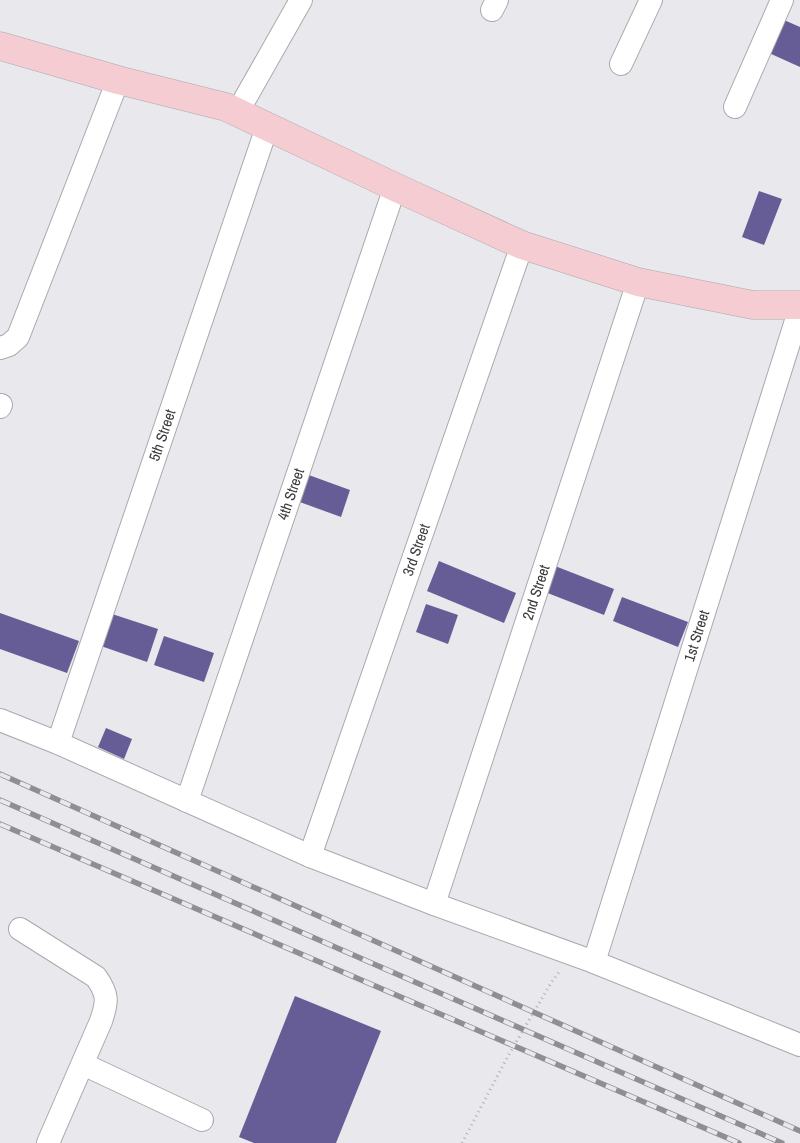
<svg xmlns="http://www.w3.org/2000/svg" width="800" height="1143" viewBox="0 0 800 1143" font-family="'Archivo Narrow',sans-serif">
	<style>
		.building { fill: #675d96 }
		.lines { fill: none; stroke-linecap: round; stroke-linejoin: round }
		.street-casing { stroke: #aaa9ae; stroke-width: 24 }
		.secondary-casing { stroke: #aaa9ae; stroke-width: 29 }
		.path { stroke: #b2b2b6; stroke-width: 3; stroke-dasharray: 1 4; stroke-linecap: butt }
		.street { stroke: #fff; stroke-width: 22 }
		.secondary { stroke: #f4ccd2; stroke-width: 28 }
		.rail-casing { stroke: #8f8f92; stroke-width: 5.5 }
		.rail { stroke: #e8e8ed; stroke-width: 4; stroke-dasharray: 11; stroke-linecap: butt }
		.labels { text-anchor: middle; stroke-width: 5; stroke-linejoin: round; paint-order: stroke }
		.street-label { font-size: 15px; fill: #3b3b3d; stroke: #e8e8ed }
	</style>
	<rect width="100%" height="100%" fill="#e8e8ed"/>
	<!-- building -->
	<path class="building" d="M784 20 800 27V67L769 53Z
		M759 191 782 199 764 245 742 237Z
		M306 474 350 490 341 517 297 501Z
		M439 561 516 593 504 623 427 591Z
		M555 566 614 589 604 615 545 592Z
		M622 597 688 622 678 647 613 621Z
		M426 604 458 615 448 644 416 632Z
		M0 613 79 641 67 673 0 649Z
		M109 613 158 629 147 662 98 645Z
		M164 636 214 653 204 682 154 665Z
		M106 728 132 739 124 759 98 747Z
		M295 996 381 1031 336 1143H254L239 1137Z"/>
	<g class="lines">
		<!-- street casing -->
		<g class="street-casing">
			<g id="street">
				<path d="M492 10 497 0"/>
				<path d="M621 64 651 0"/>
				<path d="M735 107 782 0"/>
				<path d="M237 113 301 0"/>
				<path d="M0 348 9 345 18 337 118 80"/>
				<path d="M0 407 1 405"/>
				<path d="M0 720 58 743 310 856 434 904 594 962 800 1045"/>
				<path id="s1" d="M58 743 267 127"/>
				<path id="s2" d="M187 801 395 187"/>
				<path id="s3" d="M310 856 522 245"/>
				<path id="s4" d="M434 904 638 282"/>
				<path d="M20 929 96 977C108 994 108 1001 101 1021L48 1143"/>
				<path id="s5" d="M594 962 800 308"/>
				<path d="M83 1064 202 1120"/>
			</g>
		</g>
		<!-- secondary casing -->
		<g class="secondary-casing">
			<path id="secondary" d="M0 46 118 80 226 107 395 187 522 245 638 282 753 305H800"/>
		</g>
		<!-- path -->
		<path class="path" d="M462 1143 508 1056 551 983 559 972"/>
		<!-- street -->
		<use href="#street" class="street"/>
		<!-- secondary -->
		<use href="#secondary" class="secondary"/>
		<!-- rail casing -->
		<g class="rail-casing">
			<path id="rail" d="M0 774 800 1131
				M0 800 782 1143
				M0 824 739 1143"/>
		</g>
		<!-- rail -->
		<use href="#rail" class="rail"/>
	</g>
	<g class="labels">
		<!-- street labels -->
		<g class="street-label">
			<text dy="5" stroke="none"><textPath href="#s1" startOffset="325">5th Street</textPath></text>
			<text dy="5" stroke="none"><textPath href="#s2" startOffset="324">4th Street</textPath></text>
			<text dy="5" stroke="none"><textPath href="#s3" startOffset="324">3rd Street</textPath></text>
			<text dy="5" stroke="none"><textPath href="#s4" startOffset="328">2nd Street</textPath></text>
			<text dy="5" stroke="none"><textPath href="#s5" startOffset="342">1st Street</textPath></text>
		</g>
	</g>
</svg>
